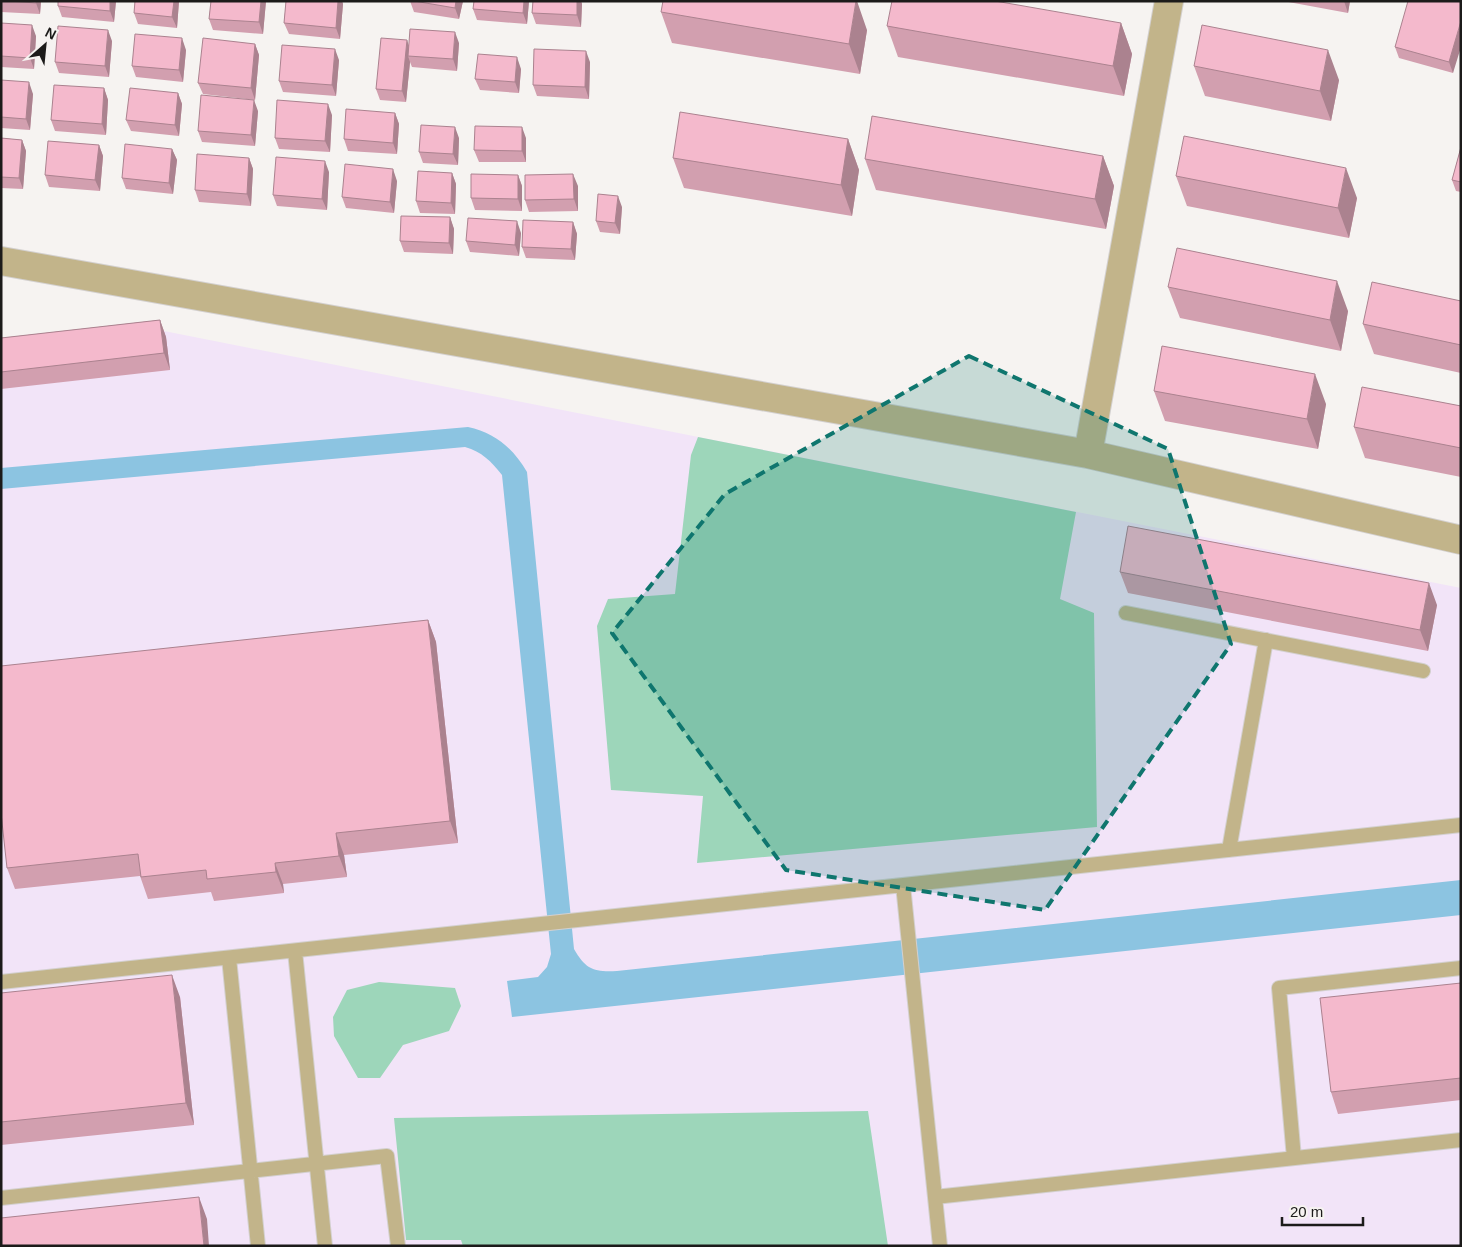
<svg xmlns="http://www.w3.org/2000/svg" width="1462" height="1247" viewBox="0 0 1462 1247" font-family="Helvetica,sans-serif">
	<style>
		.industrial { fill: #f2e4f8 }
		.green { fill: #9dd6ba }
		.water { fill: #8cc4e1 }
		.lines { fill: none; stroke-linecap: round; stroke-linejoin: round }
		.lane-casing { stroke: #d3d0cf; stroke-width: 16 }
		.street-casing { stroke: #d3d0cf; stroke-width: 30 }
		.lane { stroke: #c2b48a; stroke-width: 14 }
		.street { stroke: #c2b48a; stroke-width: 28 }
		.wall { fill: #d29faf }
		.shaded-wall { fill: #ab828f }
		.building { fill: #f4b9cc; stroke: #ab828f }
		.marked { fill: #0f766e; fill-opacity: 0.2; stroke: #0f766e; stroke-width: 4; stroke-dasharray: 10 6; stroke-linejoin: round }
	</style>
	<rect width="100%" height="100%" fill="#f6f3f1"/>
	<!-- industrial -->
	<path class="industrial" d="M164 331 1461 588V1246H1V352Z"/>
	<!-- green -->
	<path class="green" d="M698 437 1076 512 1060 599 1094 613 1097 827 697 863 703 796 611 790 597 626 608 599 675 594 691 455Z
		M379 982 455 988 461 1006 449 1031 403 1045 380 1078H358L334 1036 333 1017 347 990Z
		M868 1111 888 1246H463L461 1240H406L394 1118Z"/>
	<!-- water -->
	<path class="water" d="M468 427C495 433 513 448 527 472L574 949C586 970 594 972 617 971L1461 880V915L512 1017 507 981 538 977 547 967 551 954 502 475C491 461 482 452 465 447L1 489V468Z"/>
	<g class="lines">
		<!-- lane casing -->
		<g class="lane-casing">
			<path id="lane" d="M1126 613 1423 671
				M1229 850 1266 640
				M903 885 940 1246
				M295 951 325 1246
				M229 958 258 1246
				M1 982 1461 825
				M1294 1158 1279 988 1461 968
				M935 1197 1461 1140
				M1 1198 387 1156 398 1246"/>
		</g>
		<!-- street casing -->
		<g class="street-casing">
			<path id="street" d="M1 261 1088 454 1461 540
				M1088 454 1169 1"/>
		</g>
		<!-- lane -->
		<use href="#lane" class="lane"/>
		<!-- street -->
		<use href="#street" class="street"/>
	</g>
	<!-- wall -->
	<path class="wall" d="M1 1H41L40 14 1 12Z
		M116 1 114 22 62 17 58 6Z
		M135 1H179L177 28 138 24 134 13Z
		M211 1H266L263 34 213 30 209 19Z
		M286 1H342L343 4 340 39 289 34 284 23Z
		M410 1H463L459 19 414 12Z
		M529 1 527 24 477 20 473 9Z
		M533 1H581L582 4 581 27 536 24 532 13Z
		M1283 1H1350L1348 13Z
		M1461 1 1453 73 1399 58 1395 47Z
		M661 12 867 30 860 74 672 43Z
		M1 23 36 36 34 69 1 67Z
		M1121 23 1132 54 1124 96 898 57 887 26Z
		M407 40 408 45 459 43 457 71 412 67 410 62 406 102 380 100 376 89Z
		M112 41 109 77 59 73 55 62Z
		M255 44 259 55 255 100 203 94 198 83Z
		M186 50 183 82 136 77 132 66Z
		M339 60 336 96 283 92 279 81Z
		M590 62 589 99 537 96 533 85Z
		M1194 66 1339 80 1331 121 1205 96Z
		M521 69 519 93 480 90 475 79Z
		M1 80 33 94 30 130 1 128Z
		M104 88 108 100 106 135 55 131 51 120Z
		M178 93 182 104 179 136 131 131 126 120Z
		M258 111 255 146 202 142 198 131Z
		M395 113 399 124 397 154 348 151 344 139Z
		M332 115 330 152 279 149 275 138Z
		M1 138 22 140 26 151 23 189 1 188Z
		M459 138 458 165 423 163 419 152Z
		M526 138V162H479L474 150Z
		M848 139 859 170 852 216 684 188 673 158Z
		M99 145 103 156 100 191 49 187 45 175Z
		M1461 147V192L1456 191 1452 180Z
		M172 149 177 160 173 194 126 189 122 178Z
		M1103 156 1114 186 1106 229 876 190 865 159Z
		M249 158 253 169 251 206 199 202 195 190Z
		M329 172 327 210 277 206 273 195Z
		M452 173 456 184 455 214 420 213 416 201Z
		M518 175 522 186V211L475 210 471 198Z
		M1176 176 1357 198 1349 238 1187 206Z
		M397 181 394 213 346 208 342 197Z
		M578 186V211L529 212 525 200Z
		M622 207 620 234 600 232 596 221Z
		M450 217 454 229 453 254 404 252 400 241Z
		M573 222 577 234 575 260 526 258 522 247Z
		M521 233 519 256 470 252 466 241Z
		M1168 287 1348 311 1341 351 1180 318Z
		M1461 301V373L1374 354 1363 324Z
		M160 320 166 337 170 370 1 389V338Z
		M1154 391 1326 404 1318 449 1165 421Z
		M1461 406V477L1365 458 1354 427Z
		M1120 572 1437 605 1428 651 1128 593Z
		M428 620 436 642 458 843 344 855 347 877 283 884 284 893 214 901 211 892 148 899 140 876 15 889 7 868Z
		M1461 983V1100L1338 1114 1331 1092Z
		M1 993 180 997 194 1125 1 1145Z"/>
	<!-- shaded-wall -->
	<path class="shaded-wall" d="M36 1H41L40 14 36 3Z
		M110 1H116L114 22 110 11Z
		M174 1H179L177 28 172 17Z
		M261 1H266L263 34 259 22Z
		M338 1H342L343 4 340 39 336 28Z
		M456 1H463L459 19 455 8Z
		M524 1H529L527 24 523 13Z
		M577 1H581L582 4 581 27 577 15Z
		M856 1H857L867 30 860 74 849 44Z
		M1344 1H1350L1348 13Z
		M1461 21V47L1453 73 1449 62Z
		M1121 23 1132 54 1124 96 1113 66Z
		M32 25 36 36 34 69 30 58Z
		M108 30 112 41 109 77 105 66Z
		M455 32 459 43 457 71 453 59Z
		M182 38 186 50 183 82 179 70Z
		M407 40 411 52 408 56 410 62 406 102 402 91Z
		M255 44 259 55 255 100 251 88Z
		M335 49 339 60 336 96 332 85Z
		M1328 50 1339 80 1331 121 1320 91Z
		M586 51 590 62 589 99 585 87Z
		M517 57 521 69 519 93 515 82Z
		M29 82 33 94 30 130 26 119Z
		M104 88 108 100 106 135 102 124Z
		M178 93 182 104 179 136 175 125Z
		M254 100 258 111 255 146 251 135Z
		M328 104 332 115 330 152 325 141Z
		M395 113 399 124 397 154 393 143Z
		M455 127 459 138 458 165 453 154Z
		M522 127 526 138V162L522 151Z
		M848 139 859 170 852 216 841 185Z
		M22 140 26 151 23 189 19 178Z
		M99 145 103 156 100 191 95 180Z
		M172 149 177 160 173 194 169 183Z
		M1103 156 1114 186 1106 229 1095 199Z
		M249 158 253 169 251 206 247 194Z
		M325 161 329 172 327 210 322 199Z
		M1346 168 1357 198 1349 238 1338 208Z
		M393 169 397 181 394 213 390 202Z
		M452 173 456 184 455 214 451 203Z
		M573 174 578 186V211L574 199Z
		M518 175 522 186V211L518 199Z
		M618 196 622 207 620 234 615 223Z
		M450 217 454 229 453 254 449 243Z
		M517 221 521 233 519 256 515 245Z
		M573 222 577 234 575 260 571 249Z
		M1337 281 1348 311 1341 351 1330 320Z
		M160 320 166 337 170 370 164 353Z
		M1315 374 1326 404 1318 449 1307 419Z
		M1429 583 1437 605 1428 651 1420 630Z
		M428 620 436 642 458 843 450 821Z
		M336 833 344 855 347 877 339 856Z
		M275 863 283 884 284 893 276 872Z
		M172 975 180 997 194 1125 186 1103Z
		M199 1197 207 1219 209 1246H204Z"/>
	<!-- building -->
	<path class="building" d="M9 1H36V3Z
		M58 1H110V11L58 6Z
		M135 1H174L172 17 134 13Z
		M211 1H261L259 22 209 19Z
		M286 1H338L336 28 284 23Z
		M414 1H456L455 8Z
		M474 1H524L523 13 473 9Z
		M533 1H577V15L532 13Z
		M663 1H856L849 44 661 12Z
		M892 1H995L1121 23 1113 66 887 26Z
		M1408 1H1461V21L1449 62 1395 47Z
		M1 23 32 25 30 58 1 56Z
		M1202 25 1328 50 1320 91 1194 66Z
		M58 26 108 30 105 66 55 62Z
		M410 29 455 32 453 59 408 56Z
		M135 34 182 38 179 70 132 66Z
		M203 38 255 44 251 88 198 83Z
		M381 38 407 40 402 91 376 89Z
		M282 45 335 49 332 85 279 81Z
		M534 49 586 51 585 87 533 85Z
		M478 54 517 57 515 82 475 79Z
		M1 80 29 82 26 119 1 117Z
		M54 85 104 88 102 124 51 120Z
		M130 88 178 93 175 125 126 120Z
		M201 95 254 100 251 135 198 131Z
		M277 100 328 104 325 141 275 138Z
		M346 109 395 113 393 143 344 139Z
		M680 112 848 139 841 185 673 158Z
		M872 116 1103 156 1095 199 865 159Z
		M421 125 455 127 453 154 419 152Z
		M475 126 522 127V151L474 150Z
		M1184 136 1346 168 1338 208 1176 176Z
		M1 138 22 140 19 178 1 177Z
		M48 141 99 145 95 180 45 175Z
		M125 144 172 149 169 183 122 178Z
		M1461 147V182L1452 180Z
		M197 154 249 158 247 194 195 190Z
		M276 157 325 161 322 199 273 195Z
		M345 164 393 169 390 202 342 197Z
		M418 171 452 173 451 203 416 201Z
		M471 174 518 175V199L471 198Z
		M573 174 574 199 525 200V175Z
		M598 194 618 196 615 223 596 221Z
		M401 216 450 217 449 243 400 241Z
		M468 218 517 221 515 245 466 241Z
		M523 220 573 222 571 249 522 247Z
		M1177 248 1337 281 1330 320 1168 287Z
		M1372 282 1461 301V345L1363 324Z
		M160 320 164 353 1 372V338Z
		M1162 346 1315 374 1307 419 1154 391Z
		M1362 387 1461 406V448L1354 427Z
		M1128 526 1429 583 1420 630 1120 572Z
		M428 620 450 821 336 833 339 856 275 863 276 872 207 879 206 870 141 877 138 854 7 868 1 813V666Z
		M172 975 186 1103 1 1122V993Z
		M1461 983V1078L1331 1092 1320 998Z
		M199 1197 204 1246H1V1218Z"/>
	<!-- marked area -->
	<path class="marked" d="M969 356 1168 449 1231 644 1045 910 786 870 612 633 725 494Z"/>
	<!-- border -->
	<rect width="1462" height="1247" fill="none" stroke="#1c1b1a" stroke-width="5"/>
	<!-- north arrow -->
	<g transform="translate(45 45) rotate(27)" stroke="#f6f3f1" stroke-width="4" paint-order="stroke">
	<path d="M0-4L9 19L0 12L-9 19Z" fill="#1c1b1a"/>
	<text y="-8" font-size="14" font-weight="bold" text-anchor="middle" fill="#1c1b1a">N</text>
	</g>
	<!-- scale -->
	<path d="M1282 1217v8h81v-8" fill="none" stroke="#1c1b1a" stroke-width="2.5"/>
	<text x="1290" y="1217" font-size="15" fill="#1c1b1a" stroke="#f6f3f1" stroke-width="4" paint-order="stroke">20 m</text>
</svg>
